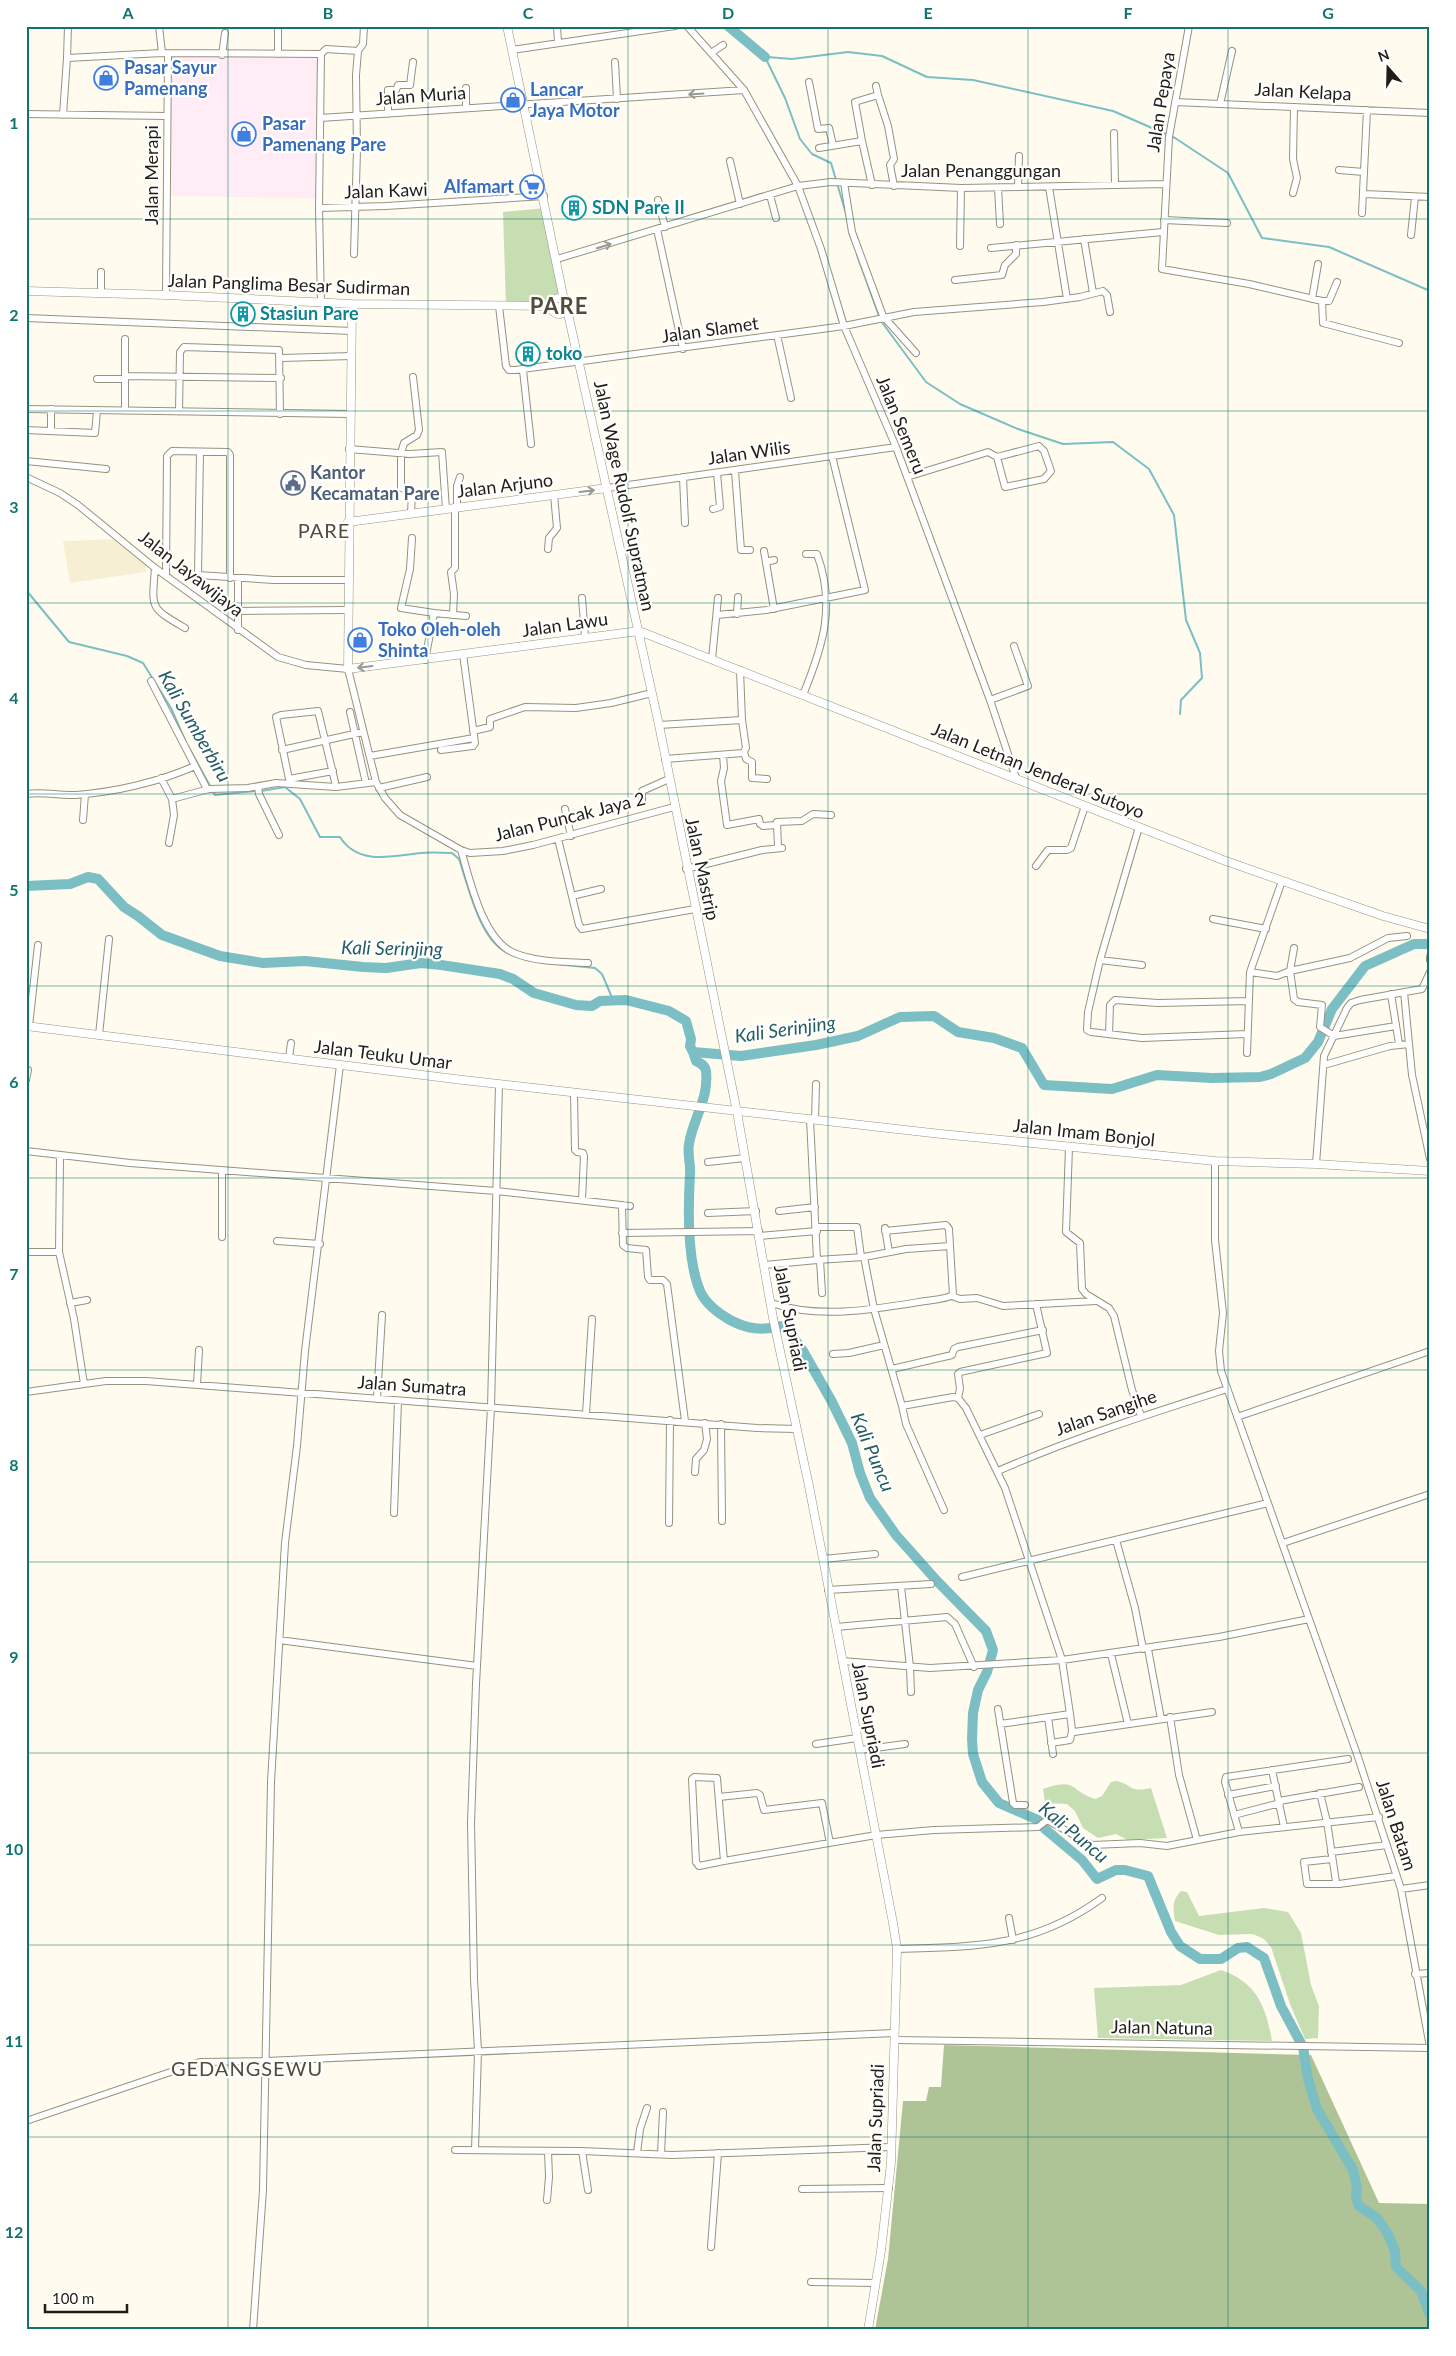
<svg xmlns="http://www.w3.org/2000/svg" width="1456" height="2356" viewBox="0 0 1456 2356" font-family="Lato,sans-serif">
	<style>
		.commercial { fill: #ffecf5 }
		.built { fill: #f7efd3 }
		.green { fill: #c7ddb2 }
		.forest { fill: #aec496 }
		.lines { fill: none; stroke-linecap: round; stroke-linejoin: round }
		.stream { stroke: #7bbec4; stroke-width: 2 }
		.river { stroke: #7bbec4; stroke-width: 10 }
		.minor-casing { stroke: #97927f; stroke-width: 8 }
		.major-casing { stroke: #97927f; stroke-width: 9 }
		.minor { stroke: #fff; stroke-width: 6 }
		.major { stroke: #fff; stroke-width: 8 }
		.oneway { stroke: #9a9996 }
		.grid { fill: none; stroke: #0f766e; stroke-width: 1; stroke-opacity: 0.55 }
		.labels { text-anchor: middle; stroke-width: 4.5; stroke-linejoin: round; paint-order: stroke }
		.shop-label { font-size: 18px; font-weight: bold; fill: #366cbe; stroke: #fff; text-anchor: start }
		.street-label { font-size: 18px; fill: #1f1d15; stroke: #fff }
		.culture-label { font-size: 18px; font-weight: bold; fill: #0d838f; stroke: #fff; text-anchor: start }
		.service-label { font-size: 18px; font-weight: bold; fill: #4e5e75; stroke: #fff; text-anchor: start }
		.water-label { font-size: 19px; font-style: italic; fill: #255d63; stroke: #fff }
		.quarter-label { font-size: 20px; letter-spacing: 1px; fill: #514d3b; stroke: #fff }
		.district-label { font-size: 22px; font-weight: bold; letter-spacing: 1px; fill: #514d3b; stroke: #fff }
		.neatline { fill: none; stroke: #0f766e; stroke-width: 2 }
		.grid-label { font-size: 16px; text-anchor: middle; font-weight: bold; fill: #0f766e }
	</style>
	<rect width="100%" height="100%" fill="#fffcef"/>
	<!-- commercial -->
	<path class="commercial" d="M321 54 319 198 167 196 168 55Z"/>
	<!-- built -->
	<path class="built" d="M116 539 146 561V572L70 583 63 541Z"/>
	<!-- green -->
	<path class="green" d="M546 208 562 298H557L552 304 506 306 503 212Z
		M1116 1781C1135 1785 1127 1793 1151 1788L1167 1838 1128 1840 1116 1834 1098 1838 1083 1828 1075 1811 1067 1804 1045 1803 1043 1789C1078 1777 1069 1791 1095 1799L1102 1796 1111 1782Z
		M1181 1891 1187 1892 1199 1916 1264 1908 1288 1912 1301 1933 1311 1985 1319 2006 1318 2038 1305 2039 1290 2004 1271 1947 1264 1939 1253 1934 1219 1935 1175 1921C1173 1908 1172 1900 1181 1891Z
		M1221 1970C1257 1982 1266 2007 1272 2041L1098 2038 1094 1988 1181 1985Z"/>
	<!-- forest -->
	<path class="forest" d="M944 2045 1311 2055 1379 2203 1430 2204V2330H875L888 2259 903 2101H926L929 2087H941Z"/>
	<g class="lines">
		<!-- stream -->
		<path class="stream" d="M765 57 785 98 800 139 812 154 831 163 847 217
			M767 57 792 59 848 52 882 56 927 77 973 80 1113 111 1175 138 1228 173 1262 238 1329 247 1430 291
			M857 255 879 316
			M881 321 926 382 960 404 1018 429 1063 444 1113 442 1149 469 1174 515 1186 620 1200 653 1202 678 1181 700 1180 714
			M26 590 69 642 127 656 143 663 171 708 185 740
			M188 746 215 795 257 791
			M261 791 285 787 300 799 320 837H340C358 866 393 856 421 853 432 852 442 853 452 853L459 859C469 888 480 943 510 954
			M556 964 595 968 602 974 613 1000"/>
		<!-- river -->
		<path class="river" d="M728 26 765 57
			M26 886 70 884 88 877 98 879 124 907 138 916 162 935 220 956 263 963 305 961 363 967 386 968 421 963 441 965 500 974 513 979 534 993 576 1005 592 1006 600 1001 626 1000 669 1011 686 1021 691 1039 690 1046 693 1052 741 1056 816 1045 858 1036 900 1017 934 1016 958 1032 994 1038 1022 1048 1044 1085 1112 1089 1157 1075 1212 1078 1260 1077 1271 1074 1305 1058 1318 1042 1332 1009 1365 966 1414 944H1430
			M693 1052 696 1061C700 1063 705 1065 706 1071 709 1100 693 1118 689 1144 687 1154 691 1164 690 1174 688 1208 687 1260 700 1291 705 1303 719 1314 730 1320 747 1329 762 1331 781 1326L788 1330 803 1351 831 1400 852 1443 860 1473 870 1498 896 1535 937 1581 986 1631 993 1650 987 1672 978 1690 973 1713 972 1739 973 1754 982 1782 999 1803 1038 1820 1045 1829 1082 1860 1097 1879 1116 1870H1125L1148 1876 1171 1932 1180 1946 1200 1959H1221L1238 1948 1247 1947 1264 1958 1281 2006 1303 2047 1308 2079 1317 2109 1353 2170 1357 2187 1356 2199 1359 2206 1377 2218 1388 2234 1395 2251 1396 2267 1421 2291 1430 2315"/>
		<!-- minor casing -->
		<g class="minor-casing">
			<path id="minor" d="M159 26 162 53
				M278 26V54
				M557 26 558 43
				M687 26 744 90 798 186 821 249 844 326 896 447 990 700 1016 778
				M1189 26 1169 137 1162 269 1249 284 1322 301 1323 323 1399 343
				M512 50 675 26
				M711 53 723 45
				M321 54 319 208 321 303
				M321 54 326 49 358 51
				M222 55 225 33
				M67 58 68 26
				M615 62 617 99
				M809 82 818 129 829 128 833 145
				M878 95 888 126 894 159 890 165 894 186
				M1175 102 1430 113
				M1220 104 1232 51
				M466 108V88
				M26 114 167 116
				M388 114V90H396L398 85H410L413 62
				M63 115 67 58 162 53 321 54
				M320 118 744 90
				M1114 133 1115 185
				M862 141 855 102 878 95 876 86
				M819 148 862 141 872 185
				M730 161 740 204
				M1339 170 1364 172
				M844 183 852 232 883 316 916 353
				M1018 187 1019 156
				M1049 187 1067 299
				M998 188 1000 224
				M1293 193 1297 178 1293 159 1294 107
				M1365 194 1430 197
				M770 195 776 218
				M658 200 665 227
				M319 208 386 206 544 196
				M1362 213 1367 110
				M1164 220 1227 223
				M657 229 683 349
				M1411 235 1415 197
				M1084 239 1093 293
				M960 246 961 188
				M991 248 1163 232
				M354 254 357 150 356 75 358 51 363 44 364 26
				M557 259 798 186 831 182 961 188 1165 184
				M101 272V293
				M955 280 1002 275 1005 265 1016 254V245
				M166 295 168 55
				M1312 299 1318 264
				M1322 301H1329L1337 282
				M499 306 506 366 509 370H515L844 326 914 312 1043 302 1080 297 1103 291 1107 295 1110 312
				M26 318 352 331
				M777 335 791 398
				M281 358 352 356
				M523 370 531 444
				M125 376V339
				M97 379H125
				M26 409 350 414
				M51 409V431
				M125 411V376L281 378
				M179 412 180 352 184 347 279 350 280 414
				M26 430 95 433 97 411
				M349 449 410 454 442 452 446 509
				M200 452 198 575 274 580H348
				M26 461 106 469
				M735 471 741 550H750
				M26 477 60 493 78 505 155 568 278 657 306 665 348 669 376 782 385 798 400 815 461 850 470 853 503 851 533 845 674 807
				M683 477 685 523
				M907 477 988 452 997 457 1005 487 1044 479 1051 471 1044 451 1039 446 997 457
				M607 488 896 447
				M457 508V486L460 477
				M713 509 720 507 717 473
				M411 514 412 491 401 488V453L404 443 417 435 419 430 413 377
				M412 538 410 569 401 608 434 613
				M548 549 549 538 557 528 554 495
				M764 551 774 609
				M766 562 774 560
				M155 568C152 609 149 607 185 628
				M166 576 167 456 172 451 228 452 230 455V578
				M238 578V630
				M582 598 585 637
				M238 611 348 610
				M737 614 738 597
				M453 615 454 594 451 572 455 568V508
				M717 615 766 610 865 590 832 456
				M712 659 718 598
				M425 660 434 613 466 616
				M151 681 207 789
				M803 695C823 646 836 606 817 554H806
				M990 700 1028 686 1014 646
				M350 712 365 779
				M659 725 742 720 740 670
				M473 731 490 727V719L525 707 576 708 611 703 652 693
				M282 750 363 732
				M441 750 473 746 475 743 463 654
				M744 752 746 759 752 762V778L767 779
				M723 755 724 768 721 781 727 825 759 819 760 824
				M370 756 474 738
				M665 759 743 753 746 748 742 720
				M333 771 289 779 276 717 281 715 318 711 335 782
				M161 778 172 799 209 789 248 788 276 783 336 787 376 782
				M258 787 259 794 279 835
				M379 788 427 777
				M26 794C43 791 59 796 76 795 115 792 159 782 195 766
				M642 802V791L669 779
				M565 809 571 836
				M83 820 85 794
				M763 826 776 825
				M1139 827 1100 960 1088 1012 1087 1030 1091 1032 1142 1038 1247 1034
				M558 839 579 925 582 929 695 909
				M169 843 174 815 172 799
				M778 848 777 822 802 821 813 814 831 815
				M461 850C470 880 482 937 512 952 533 962 564 962 588 963
				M1036 866 1048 850H1067L1071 848 1085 806
				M686 869 762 850 782 848
				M572 896 601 889
				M1213 919 1266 929
				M1294 948 1290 971 1294 999 1298 1002 1322 1005 1320 1027 1334 1036 1396 1026
				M1430 957V960
				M1100 960 1142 965
				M1250 972 1277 976 1290 971 1350 958 1388 938 1407 936
				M1404 992 1412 1075 1430 1159
				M1391 994 1399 1044
				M29 1026 38 945
				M1109 1034 1110 1005 1115 1000 1158 1003 1248 1001
				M99 1035 109 939
				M1247 1053 1250 972 1282 881
				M289 1058 291 1043
				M1324 1065 1390 1046 1409 1044
				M26 1080 28 1070
				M574 1093 575 1150 577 1152 583 1153 584 1156 582 1200
				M810 1119 817 1260 864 1257 874 1309 902 1406 953 1397 958 1398 966 1408 1005 1488 1062 1660 1219 1637 1309 1619
				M815 1120 816 1084
				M1069 1147 1066 1232 1080 1243 1082 1289 1086 1294 1109 1308 1114 1316 1132 1390 1141 1416
				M26 1151 130 1163 496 1191 630 1206
				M60 1156 59 1252 74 1319 84 1384
				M1215 1161V1240L1223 1313 1219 1351 1221 1371 1358 1757 1401 1889 1430 2047
				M708 1162 745 1158
				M1316 1164 1324 1056 1347 1008 1351 1003 1360 1000 1422 989 1430 972
				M622 1205 623 1245 627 1248 646 1250 648 1277 650 1280H663L667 1284 685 1421
				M779 1211 815 1207
				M708 1213 756 1211
				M817 1227H857L861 1257
				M885 1228 889 1252
				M885 1231 946 1225 949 1229 950 1246
				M622 1233 759 1231
				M760 1236 817 1231
				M222 1237V1170
				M277 1241 320 1244
				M26 1252H59
				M820 1260 822 1293
				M765 1265 817 1260
				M952 1296 960 1299 977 1298 1003 1306 1096 1301
				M70 1303 87 1300
				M771 1303C819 1319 871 1310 919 1302 929 1300 944 1300 953 1295L950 1246 906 1249 864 1257
				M833 1354 849 1353 884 1345
				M892 1369 952 1355 954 1349 958 1347 1043 1330
				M197 1385 199 1350
				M26 1392 106 1381H146L757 1428 797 1429
				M958 1398 960 1389 958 1374 960 1372 1047 1353 1036 1304
				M377 1399 382 1315
				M902 1406 906 1424 944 1510
				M586 1414 592 1319
				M1237 1417 1430 1351
				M721 1424 722 1521
				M980 1435 1039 1414
				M998 1471C1073 1438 1149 1414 1227 1389
				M695 1472 696 1459 704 1450 707 1439 705 1423
				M394 1513 398 1401
				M669 1523 670 1420
				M1116 1540 1135 1608 1143 1649
				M1283 1543 1430 1494
				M823 1559 875 1554
				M962 1577 1268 1503
				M901 1586 910 1667 911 1692
				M828 1590 931 1584
				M836 1627 947 1617 955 1624 974 1667
				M279 1640 477 1666
				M1148 1649 1161 1719
				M1111 1654 1128 1724
				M842 1661 930 1668 1062 1660 1070 1714
				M998 1709 1013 1803 1015 1805H1025
				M1048 1717 1053 1754
				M1170 1717 1179 1775 1197 1840
				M1000 1724 1070 1714 1072 1730 1074 1732 1212 1712
				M1051 1743 1070 1740 1072 1731
				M816 1744 857 1738
				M860 1750 905 1744
				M1272 1770 1284 1827
				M1320 1793 1327 1822 1336 1882
				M1228 1795 1276 1786
				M719 1797 757 1793 760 1795 764 1810 822 1803 830 1843
				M1279 1801 1359 1787
				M1234 1815 1280 1803
				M1239 1832 1225 1782 1226 1777 1348 1759
				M1331 1852 1387 1845
				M1332 1859 1304 1862 1307 1884H1339L1396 1876
				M724 1861 699 1866 696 1862 692 1779 694 1777 717 1778 724 1861 876 1835 934 1830 1038 1827 1047 1820 1092 1845 1140 1843 1167 1846 1239 1832 1379 1817
				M1401 1889 1430 1885
				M1009 1918 1013 1940
				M897 1949C976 1947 1035 1947 1102 1898
				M1415 1974 1430 1973
				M894 2040 1430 2048
				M26 2121 200 2062 266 2061 894 2033
				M455 2150 582 2151 672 2155 891 2147
				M475 2150 478 2051 474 1979 471 1823 476 1684 491 1407 499 1084
				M582 2151 588 2190
				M637 2153 640 2129 647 2108
				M661 2154 663 2112
				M802 2189 889 2188
				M547 2200 549 2177 548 2151
				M711 2247 718 2153
				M811 2282 875 2283
				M253 2330 263 2190 271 1782 285 1543 297 1446 305 1351 340 1065"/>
		</g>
		<!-- major casing -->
		<g class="major-casing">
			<path id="major" d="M507 26 564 300
				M26 291 166 295 352 304 552 306
				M551 306a8 8 0 1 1 16 0a8 8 0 1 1-16 0Z
				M352 304 348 669 639 631 1223 860 1383 916 1430 929
				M567 309 659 725 737 1112 773 1318 809 1486 893 1923 897 1949 891 2163 881 2251 868 2330
				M348 522 607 488
				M26 1026 463 1080 941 1134 1215 1161 1316 1164 1430 1171"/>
		</g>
		<!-- minor -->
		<use href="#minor" class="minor"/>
		<!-- major -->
		<use href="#major" class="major"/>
	</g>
	<!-- one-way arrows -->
	<defs><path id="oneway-shaft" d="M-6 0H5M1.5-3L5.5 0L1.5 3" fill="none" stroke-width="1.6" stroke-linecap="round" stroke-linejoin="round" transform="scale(1.25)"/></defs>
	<g class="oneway">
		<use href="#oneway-shaft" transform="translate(696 94) rotate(176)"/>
		<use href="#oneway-shaft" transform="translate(604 246) rotate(-17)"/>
		<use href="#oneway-shaft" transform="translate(587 491) rotate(-7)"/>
		<use href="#oneway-shaft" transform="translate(365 667) rotate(173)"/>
	</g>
	<!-- grid -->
	<path class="grid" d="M228 26V2330M428 26V2330M628 26V2330M828 26V2330M1028 26V2330M1228 26V2330M26 219H1430M26 411H1430M26 603H1430M26 794H1430M26 986H1430M26 1178H1430M26 1370H1430M26 1562H1430M26 1753H1430M26 1945H1430M26 2137H1430"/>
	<!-- icons -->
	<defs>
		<g id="shop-ring" transform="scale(1.25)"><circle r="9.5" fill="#fff" stroke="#3f7fe0" stroke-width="1.5"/><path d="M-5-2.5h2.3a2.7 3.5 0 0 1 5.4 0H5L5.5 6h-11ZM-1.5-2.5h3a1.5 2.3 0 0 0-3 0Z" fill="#3f7fe0"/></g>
		<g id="supermarket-ring" transform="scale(1.25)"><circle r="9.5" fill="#fff" stroke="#3f7fe0" stroke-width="1.5"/><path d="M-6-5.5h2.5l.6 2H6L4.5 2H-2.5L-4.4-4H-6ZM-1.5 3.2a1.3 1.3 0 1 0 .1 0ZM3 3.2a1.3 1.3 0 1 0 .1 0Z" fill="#3f7fe0"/></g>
		<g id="building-ring" transform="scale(1.25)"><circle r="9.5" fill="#fff" stroke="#0f9aa8" stroke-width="1.5"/><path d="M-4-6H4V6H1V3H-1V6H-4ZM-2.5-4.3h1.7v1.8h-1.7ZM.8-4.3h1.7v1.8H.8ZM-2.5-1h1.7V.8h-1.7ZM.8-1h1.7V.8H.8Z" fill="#0f9aa8"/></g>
		<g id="civic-ring" transform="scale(1.25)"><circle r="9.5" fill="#fff" stroke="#5c6f8a" stroke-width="1.5"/><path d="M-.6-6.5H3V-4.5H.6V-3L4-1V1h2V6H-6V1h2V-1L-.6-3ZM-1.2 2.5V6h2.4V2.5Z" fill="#5c6f8a"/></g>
	</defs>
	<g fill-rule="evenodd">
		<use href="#shop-ring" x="106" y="78"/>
		<use href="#shop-ring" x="513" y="100"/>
		<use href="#shop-ring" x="244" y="134"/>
		<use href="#supermarket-ring" x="532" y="187"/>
		<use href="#building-ring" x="574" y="208"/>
		<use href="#building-ring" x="243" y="314"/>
		<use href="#building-ring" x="528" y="354"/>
		<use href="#civic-ring" x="293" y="483"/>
		<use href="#shop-ring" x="360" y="640"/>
	</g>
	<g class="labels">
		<!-- shop labels -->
		<g class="shop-label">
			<text x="124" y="74">Pasar Sayur<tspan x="124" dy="21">Pamenang</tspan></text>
			<text x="530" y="96">Lancar<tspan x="530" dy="21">Jaya Motor</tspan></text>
			<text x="262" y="130">Pasar<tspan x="262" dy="21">Pamenang Pare</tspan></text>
			<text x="514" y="193" text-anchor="end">Alfamart</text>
			<text x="378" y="636">Toko Oleh-oleh<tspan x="378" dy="21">Shinta</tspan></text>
		</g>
		<!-- street labels -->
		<g class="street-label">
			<text transform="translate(1303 92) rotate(3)" y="6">Jalan Kelapa</text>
			<text transform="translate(421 96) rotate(-4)" y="6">Jalan Muria</text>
			<text transform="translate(1161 102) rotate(-81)" y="6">Jalan Pepaya</text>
			<text x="981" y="177">Jalan Penanggungan</text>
			<text transform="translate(152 175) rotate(-90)" y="6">Jalan Merapi</text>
			<text transform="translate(386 191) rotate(-2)" y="6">Jalan Kawi</text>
			<text transform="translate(289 285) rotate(2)" y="6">Jalan Panglima Besar Sudirman</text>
			<text transform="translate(710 330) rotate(-8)" y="6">Jalan Slamet</text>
			<text transform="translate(901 425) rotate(68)" y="6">Jalan Semeru</text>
			<text transform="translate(749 453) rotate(-8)" y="6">Jalan Wilis</text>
			<text transform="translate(505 486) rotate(-7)" y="6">Jalan Arjuno</text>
			<text transform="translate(624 496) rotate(78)" y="6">Jalan Wage Rudolf Supratman</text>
			<text transform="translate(191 574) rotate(38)" y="6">Jalan Jayawijaya</text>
			<text transform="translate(565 625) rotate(-8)" y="6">Jalan Lawu</text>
			<text transform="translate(1038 771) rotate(22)" y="6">Jalan Letnan Jenderal Sutoyo</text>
			<text transform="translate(570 817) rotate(-14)" y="6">Jalan Puncak Jaya 2</text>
			<text transform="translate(702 869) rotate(78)" y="6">Jalan Mastrip</text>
			<text transform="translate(383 1055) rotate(7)" y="6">Jalan Teuku Umar</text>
			<text transform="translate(1084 1133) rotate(6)" y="6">Jalan Imam Bonjol</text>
			<text transform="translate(790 1318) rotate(79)" y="6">Jalan Supriadi</text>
			<text transform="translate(412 1386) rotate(4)" y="6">Jalan Sumatra</text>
			<text transform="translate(1106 1413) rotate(-19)" y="6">Jalan Sangihe</text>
			<text transform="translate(868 1715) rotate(79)" y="6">Jalan Supriadi</text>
			<text transform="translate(1396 1825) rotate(72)" y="6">Jalan Batam</text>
			<text transform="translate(1162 2028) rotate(1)" y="6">Jalan Natuna</text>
			<text transform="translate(876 2118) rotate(-88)" y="6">Jalan Supriadi</text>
		</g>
		<!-- culture labels -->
		<g class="culture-label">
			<text x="592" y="214">SDN Pare II</text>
			<text x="260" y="320">Stasiun Pare</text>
			<text x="546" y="360">toko</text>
		</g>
		<!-- service labels -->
		<g class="service-label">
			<text x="310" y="479">Kantor<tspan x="310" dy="21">Kecamatan Pare</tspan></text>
		</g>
		<!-- water labels -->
		<g class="water-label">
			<text transform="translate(195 726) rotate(60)" y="7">Kali Sumberbiru</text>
			<text transform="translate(392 948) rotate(1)" y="7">Kali Serinjing</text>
			<text transform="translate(785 1029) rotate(-8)" y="7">Kali Serinjing</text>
			<text transform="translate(873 1452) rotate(67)" y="7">Kali Puncu</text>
			<text transform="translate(1074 1832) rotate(40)" y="7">Kali Puncu</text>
		</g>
		<!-- quarter labels -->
		<g class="quarter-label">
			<text x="324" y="538">PARE</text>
			<text x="247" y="2076">GEDANGSEWU</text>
		</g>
		<!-- district labels -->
		<g class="district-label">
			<text x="559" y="314">PARE</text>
		</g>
	</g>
	<!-- border -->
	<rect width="1456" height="2356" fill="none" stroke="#ffffff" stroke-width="55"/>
	<!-- north arrow -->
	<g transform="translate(1388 68) rotate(340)" stroke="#ffffff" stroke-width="4" paint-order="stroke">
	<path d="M0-4L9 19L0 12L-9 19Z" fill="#1f1d15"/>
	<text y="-8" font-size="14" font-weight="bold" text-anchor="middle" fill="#1f1d15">N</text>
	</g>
	<!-- scale -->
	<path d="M45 2304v8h82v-8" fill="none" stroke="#1f1d15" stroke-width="2.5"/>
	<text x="52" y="2304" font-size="15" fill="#1f1d15" stroke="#ffffff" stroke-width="4" paint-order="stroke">100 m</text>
	<rect x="28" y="28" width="1400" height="2300" class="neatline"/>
	<g class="grid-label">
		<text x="128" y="19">A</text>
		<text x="328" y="19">B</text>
		<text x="528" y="19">C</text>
		<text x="728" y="19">D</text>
		<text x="928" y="19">E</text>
		<text x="1128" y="19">F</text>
		<text x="1328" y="19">G</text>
		<text x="14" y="129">1</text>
		<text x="14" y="321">2</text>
		<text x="14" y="513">3</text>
		<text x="14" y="704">4</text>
		<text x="14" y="896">5</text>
		<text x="14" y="1088">6</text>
		<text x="14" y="1280">7</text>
		<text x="14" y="1471">8</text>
		<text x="14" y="1663">9</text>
		<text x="14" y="1855">10</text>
		<text x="14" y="2047">11</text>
		<text x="14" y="2238">12</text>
	</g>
</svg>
